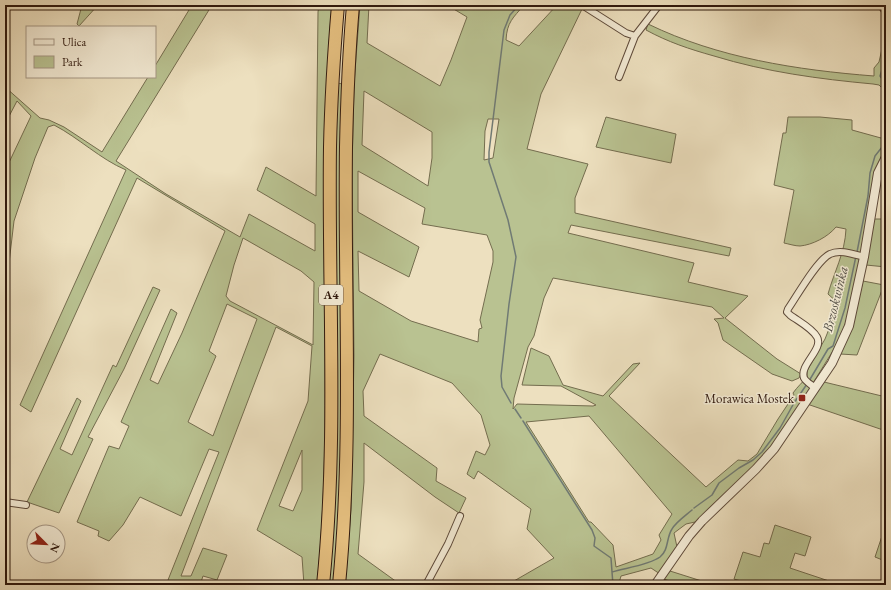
<svg xmlns="http://www.w3.org/2000/svg" width="891" height="590" viewBox="0 0 891 590" font-family="'EB Garamond',serif">
	<style>
		.green { fill: #b9c291; stroke: #746d4f; fill-rule: evenodd }
		.lines { fill: none; stroke-linecap: round; stroke-linejoin: round }
		.stream { stroke: #707a74; stroke-width: 1.5 }
		.minor-casing { stroke: #5e4a3a; stroke-width: 8 }
		.tertiary-casing { stroke: #5e4a3a; stroke-width: 10 }
		.motorway-casing { stroke: #2f180d; stroke-width: 14 }
		.minor { stroke: #f3ebd5; stroke-width: 6 }
		.tertiary { stroke: #f3ebd5; stroke-width: 8 }
		.motorway { stroke: #e6c080; stroke-width: 12 }
		.poi-dot { fill: #8f2418; stroke: #f3ebd5; stroke-width: 1.5 }
		.labels { text-anchor: middle; stroke-width: 3; stroke-linejoin: round; paint-order: stroke }
		.shield { fill: #f3ebd5; stroke: #6a5749; stroke-width: 1 }
		.shield-label { font-size: 12px; font-weight: bold; fill: #2f180d }
		.poi-label { font-size: 13px; fill: #2f180d; stroke: #f3ebd5; text-anchor: end }
		.water-label { font-size: 14px; font-style: italic; fill: #555149; stroke: #f3ebd5 }
	</style>
	<rect width="100%" height="100%" fill="#ede0bf"/>
	<filter id="stains"><feTurbulence type="fractalNoise" baseFrequency=".005" numOctaves="4"/><feColorMatrix values="0 0 0 0 .2 0 0 0 0 .09 0 0 0 0 .02 0 0 0 .5 -.17"/></filter>
	<radialGradient id="worn" r=".72"><stop offset=".6" stop-color="#630" stop-opacity="0"/><stop offset="1" stop-color="#630" stop-opacity=".3"/></radialGradient>
	<!-- green -->
	<path class="green" d="M82 5H98L79 26 77 24Z
		M192 5H212L116 161 166 194 240 237 249 214 315 251V224L257 190 266 167 316 196 318 12 319 5H332C321 129 325 255 325 380 325 448 324 517 317 585H304L302 557 257 530 308 401 312 346 276 327 181 576H191L203 548 227 555 217 580 203 576 200 585H166L219 452 209 449 181 516 140 497 123 525 109 541 98 536 99 531 77 522 109 446 119 449 129 426 121 422 171 309 177 313 150 380 158 384 182 333 225 231 137 178 31 412 20 405 126 170C100 159 79 138 54 125L48 127 35 158 14 221 9 263 5 280V171L31 116 17 101 5 124V102L9 94 5 91V87L40 118 49 120 64 127 102 152 148 77H155V66ZM243 238 301 271 314 282 313 345 230 301 226 296 234 265ZM227 304 257 319 213 436 188 422 216 356 209 351ZM302 450V490L293 511 279 506Z
		M360 5H369L367 43 440 86 451 60 467 17 447 5H524C513 18 507 22 506 40L519 46 557 5H577L582 9 541 94 527 149 588 164 575 198V213L731 248 729 256 571 225 568 233 694 263 688 282 748 296 725 318 777 359 801 374 799 378 792 381 772 374 723 340 718 323 714 319 724 318 712 307 553 278 544 298 534 336 528 347 514 398 513 409 517 404 593 406 596 405 561 386 522 385 531 348 549 356 563 385 603 396 633 364 640 363 609 396 706 487 738 460 748 461 757 454 778 419 794 395 793 393C798 386 802 383 807 377V371L825 339 839 304 828 294C834 272 845 253 846 229L836 227C828 237 812 245 800 246 795 246 789 244 784 243L794 190 774 185 783 133H786L788 117H820L852 120V130L881 138 884 137 886 133V150L881 158 847 319 839 341 782 433 759 461 695 522 686 524 674 533 677 547 660 574 651 568 621 576 619 583 620 585H507L554 558 527 529 531 509 478 471 474 479 467 474 476 451 485 455 490 445 481 415 452 383 380 354 363 391 364 416 437 468 436 481 466 498 459 513 435 497 364 443V482L358 554 401 585H345L351 509 354 356 352 171 354 85ZM364 91 432 132V158L428 186 362 145ZM488 119H499L493 158 484 160 485 131ZM358 171 425 208 422 224 487 235 493 251V262L480 320 482 328 479 329 478 342 411 321 359 291 358 251 409 277 419 247 358 212ZM589 416 672 514 659 535 661 540 653 554 616 567 613 545 591 522H589L526 422Z
		M648 24C718 58 797 70 874 76V68L879 62 886 31V92L879 85 873 84C819 79 766 72 714 56 689 49 668 42 646 30Z
		M336 83 344 84 343 444 335 585H327L334 159Z
		M606 117 676 134 671 163 596 147Z
		M873 219H886V267L866 265Z
		M863 281 884 285 857 355 840 354 853 322Z
		M153 287 160 290 124 369 88 437 93 439 59 513 27 502 77 398 81 401 60 449 72 455 113 365 116 367Z
		M824 382 886 397V431L807 404Z
		M886 524V570L885 561 875 557Z
		M775 525 811 537 805 556 795 553 790 568 841 585H755L734 579 743 552 760 557 764 543 769 544Z
		M670 571 708 583 707 585H681L664 579Z"/>
	<g class="lines">
		<!-- stream -->
		<path class="stream" d="M886 58 880 76 886 84
			M857 252 868 196 870 173 875 156 886 142
			M809 381 828 349 833 346 845 308 856 256
			M511 403 502 387 501 376 509 304 516 257 508 220 489 162V152L504 30 510 15 519 5
			M515 409 521 418
			M523 421 592 530 595 538 594 546 611 558 612 572
			M694 508 712 495 719 483 739 468 753 460 762 452 780 428 794 403 807 384
			M613 585 612 572C625 568 649 565 660 557 669 550 666 538 672 529 676 522 685 516 692 510"/>
		<!-- minor casing -->
		<g class="minor-casing">
			<path id="minor" d="M582 5 626 33 635 36 659 5
				M619 77 635 36
				M815 388C812 385 806 382 804 378 799 365 824 349 817 337 812 328 798 321 790 315L787 312 788 309C797 296 817 260 830 254 840 249 853 254 864 257
				M5 502 26 505
				M426 585 448 544 460 516"/>
		</g>
		<!-- tertiary casing -->
		<g class="tertiary-casing">
			<path id="tertiary" d="M882 5 886 11
				M655 585 689 536 702 521 756 469 774 449 832 363 849 326 864 257 878 173 886 157"/>
		</g>
		<!-- motorway casing -->
		<g class="motorway-casing">
			<path id="motorway" d="M323 585C338 439 328 293 330 147 331 100 334 52 338 5
				M339 585C353 439 344 293 346 147 347 99 349 52 353 5"/>
		</g>
		<!-- minor -->
		<use href="#minor" class="minor"/>
		<!-- tertiary -->
		<use href="#tertiary" class="tertiary"/>
		<!-- motorway -->
		<use href="#motorway" class="motorway"/>
	</g>
	<!-- markers -->
	<rect class="poi-dot" x="798" y="394" width="8" height="8" rx="2"/>
	<g class="labels">
		<!-- shield labels -->
		<rect class="shield" x="319" y="285" width="24" height="20" rx="3"/>
		<g class="shield-label">
			<text x="331" y="299">A4</text>
		</g>
		<!-- poi labels -->
		<g class="poi-label">
			<text x="794" y="403">Morawica Mostek</text>
		</g>
		<!-- water labels -->
		<g class="water-label">
			<text transform="translate(835 299) rotate(-76)" y="5">Brzoskwinka</text>
		</g>
	</g>
	<!-- margin -->
	<rect width="891" height="590" fill="none" stroke="#ede0bf" stroke-width="20"/>
	<rect x="6" y="6" width="879" height="578" fill="none" stroke="#2f180d" stroke-width="2"/>
	<rect x="10" y="10" width="871" height="570" fill="none" stroke="#2f180d"/>
	<!-- legend -->
	<rect x="26" y="26" width="130" height="52" fill="#f3ebd5" stroke="#a59785"/>
	<rect x="34" y="39" width="20" height="6" fill="#f3ebd5" stroke="#a59785"/>
	<text x="62" y="46" font-size="12" fill="#2f180d">Ulica</text>
	<rect x="34" y="56" width="20" height="12" fill="#b9c291" stroke="#a59785"/>
	<text x="62" y="66" font-size="12" fill="#2f180d">Park</text>
	<!-- north arrow -->
	<g transform="translate(46 544) rotate(114)"><circle r="19" fill="#f3ebd5" stroke="#a59785"/>
	<path d="M0-3L7 15L0 10L-7 15Z" fill="#8f2418"/>
	<text y="-6" font-size="11" font-weight="bold" text-anchor="middle" fill="#2f180d">N</text>
	</g>
	<rect width="100%" height="100%" filter="url(#stains)"/>
	<rect width="100%" height="100%" fill="url(#worn)"/>
</svg>
